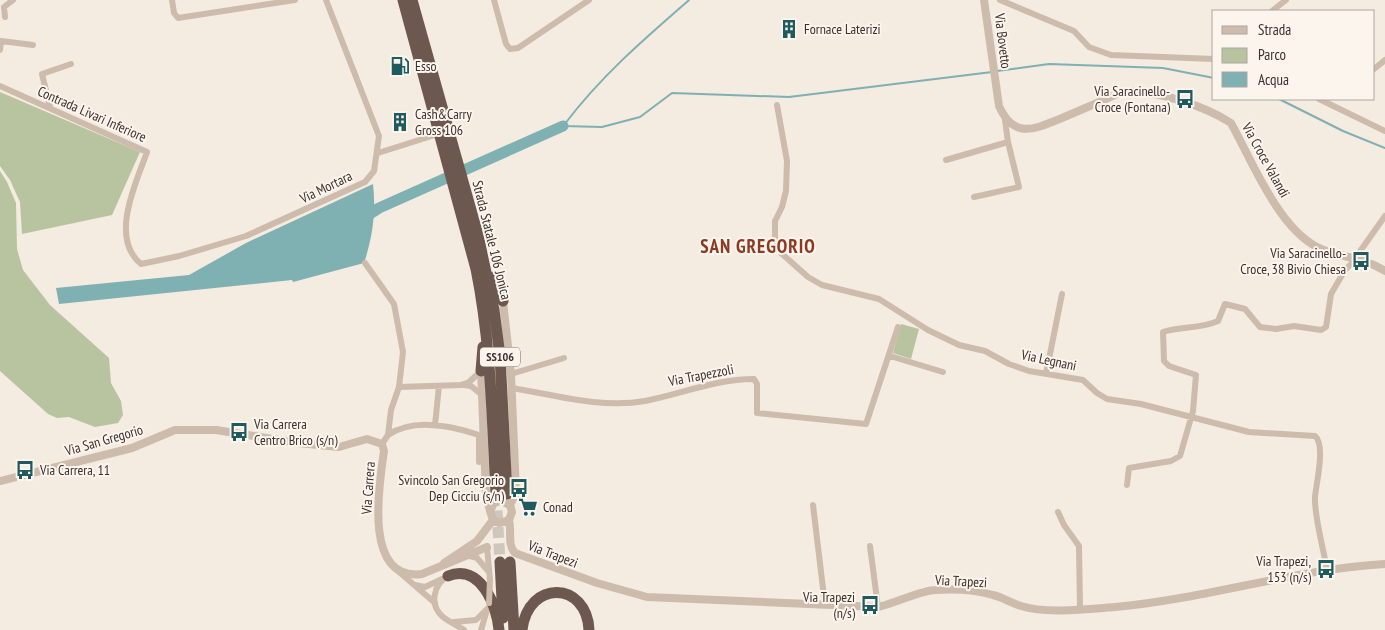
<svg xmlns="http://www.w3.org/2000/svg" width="1385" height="630" viewBox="0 0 1385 630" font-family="'PT Sans Narrow',sans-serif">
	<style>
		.green { fill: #b8c4a0 }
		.water { fill: #7fb0b2 }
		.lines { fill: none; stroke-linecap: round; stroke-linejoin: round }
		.stream { stroke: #7fb0b2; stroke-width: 2 }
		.river { stroke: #7fb0b2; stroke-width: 11 }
		.trunk-tunnel { stroke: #cfc6bd; stroke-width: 11; stroke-dasharray: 11 5.5; stroke-linecap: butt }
		.minor { stroke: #cdbbac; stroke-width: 6 }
		.tertiary { stroke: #cdbbac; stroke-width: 8 }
		.trunk { stroke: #6c584f; stroke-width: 11 }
		.minor-bridge { stroke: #cdbbac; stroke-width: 6 }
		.labels { text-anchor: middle; stroke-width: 4; stroke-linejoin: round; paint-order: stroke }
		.shield { fill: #fbf5ee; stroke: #756b66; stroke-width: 1 }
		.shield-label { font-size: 12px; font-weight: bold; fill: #3b302b }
		.poi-label { font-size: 14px; fill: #3b302b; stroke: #fbf5ee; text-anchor: start }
		.street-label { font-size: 14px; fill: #3b302b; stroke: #fbf5ee }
		.district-label { font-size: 19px; font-weight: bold; letter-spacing: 1px; fill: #8c3b22; stroke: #fbf5ee }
	</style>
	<rect width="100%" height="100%" fill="#f4ebe1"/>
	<!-- green -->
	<path class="green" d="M0 92 140 152 112 215 22 234 20 202 10 180 0 166Z
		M0 171 7 182 16 203 17 249 23 270 50 305 109 358 111 383 121 401 123 415 118 423 95 427 69 417 57 418 48 414 0 371Z
		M901 324 919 329 911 359 893 353Z"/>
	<!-- water -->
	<path class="water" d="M373 184C376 212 373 236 364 263L293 282 292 280 59 304 56 288 189 275 246 243Z"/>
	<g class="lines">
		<!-- stream -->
		<path class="stream" d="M997 71 1049 64 1163 68 1214 78
			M1279 99 1343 131 1385 148
			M564 125C600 77 644 39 689 0
			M563 126 602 127 640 117 672 93 789 97 992 72"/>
		<!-- river -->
		<path class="river" d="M365 217 379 208 563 126"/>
		<!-- trunk-tunnel -->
		<path class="trunk-tunnel" d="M496 494 500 562"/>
		<!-- minor -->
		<path class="minor" d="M172 0 174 13 178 18 295 0
			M494 0 506 44 510 49 518 48 589 0
			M1000 0 1074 31 1089 47 1111 55 1214 59
			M1272 11 1286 0
			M5 17 4 7 13 0
			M0 50 1 41 33 45
			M1374 69 1385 60
			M0 86 147 152C136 183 109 238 141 264L179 256 246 236 365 182 374 171 379 136 326 0
			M1319 99 1385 131
			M777 105 787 161 786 191 782 207 775 221V238L781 253 808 277 822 285 879 299 928 330 959 345 985 351 1009 364 1029 371 1083 380 1097 393 1107 399 1141 404 1249 432 1315 436C1326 445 1316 484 1315 497 1314 516 1324 551 1327 570
			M50 107 42 74 71 64
			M378 153 438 134
			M946 160 1008 142
			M974 197 1019 187 1008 142 1005 120
			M1356 257 1385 216
			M365 263 394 304 403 352 399 387 391 410 388 435 382 444
			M890 356 943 372
			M511 374 564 358
			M1046 374 1062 294
			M464 385 471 386 482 395
			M399 387 461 385 468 383 481 371
			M512 388C555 395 601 409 645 401 681 394 716 379 754 379L757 384V413L866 424 898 327
			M435 425 439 386
			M388 435C414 417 452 426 479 435V462
			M1127 485 1129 468 1171 461 1180 456 1193 411 1196 375 1169 366 1164 361 1163 332C1182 326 1200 329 1218 321L1225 304 1245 309 1260 327 1276 329 1294 326 1321 330 1326 327 1331 294 1345 270 1357 258
			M813 505 825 605
			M1058 512 1064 525 1079 546 1080 608
			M870 546 878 607
			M487 547 490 580
			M470 556 477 558 489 572
			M398 571 435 603
			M448 576C433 585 429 605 443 617 449 622 457 625 464 630
			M415 585 425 587 442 579
			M454 622 476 620 488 608
			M481 630 487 610"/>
		<!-- tertiary -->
		<path class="tertiary" d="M984 0 999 106C1014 140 1035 129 1062 118 1076 112 1090 106 1104 100 1111 97 1119 92 1126 92 1156 90 1205 106 1231 123 1252 161 1278 227 1317 247 1339 258 1362 256 1385 271
			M503 301 511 374 516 493 510 505 512 512 509 520 499 523 493 520 490 511 494 503 501 501 510 505
			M481 371 486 494 490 511
			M0 481 132 448 175 430H216L298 443 339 447 367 439 382 444 384 451C379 485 363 582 422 574L487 547
			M509 520C512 531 507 545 515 553L597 583 647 597 878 607C895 603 922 590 936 590 954 589 976 590 993 595 1002 597 1011 603 1021 606 1046 614 1088 609 1115 607 1206 599 1295 569 1385 564
			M444 563 477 541 493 520"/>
		<!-- trunk -->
		<path class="trunk" d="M403 0 476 269C491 343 492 418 496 494
			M412 0 478 235 494 310 500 356 507 494
			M494 277 503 301
			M481 371 483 347
			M500 562 503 618
			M510 562 514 630
			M448 576C480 563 497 605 499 630
			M522 630C528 579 587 581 589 630"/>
		<!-- minor-bridge -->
		<path class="minor-bridge" d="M489 603 490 580"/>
	</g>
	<!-- icons -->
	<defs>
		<g id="building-bare" transform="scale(1.5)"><path d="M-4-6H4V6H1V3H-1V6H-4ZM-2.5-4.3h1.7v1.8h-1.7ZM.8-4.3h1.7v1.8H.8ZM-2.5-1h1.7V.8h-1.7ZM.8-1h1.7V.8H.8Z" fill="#1f5a5e" stroke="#fbf5ee" stroke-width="2.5" paint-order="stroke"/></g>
		<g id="fuel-bare" transform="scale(1.5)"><path d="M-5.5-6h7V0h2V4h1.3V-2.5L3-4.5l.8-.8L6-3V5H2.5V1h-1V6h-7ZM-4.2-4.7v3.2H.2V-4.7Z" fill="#1f5a5e" stroke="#fbf5ee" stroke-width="2.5" paint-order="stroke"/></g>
		<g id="bus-bare" transform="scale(1.5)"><path d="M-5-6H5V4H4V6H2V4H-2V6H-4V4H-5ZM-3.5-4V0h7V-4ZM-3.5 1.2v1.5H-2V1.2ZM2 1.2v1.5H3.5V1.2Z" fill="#1f5a5e" stroke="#fbf5ee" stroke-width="2.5" paint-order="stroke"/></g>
		<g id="supermarket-bare" transform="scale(1.5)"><path d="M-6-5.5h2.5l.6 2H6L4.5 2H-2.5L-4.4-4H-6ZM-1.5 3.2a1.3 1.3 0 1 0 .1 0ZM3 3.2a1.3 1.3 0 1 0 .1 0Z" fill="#1f5a5e" stroke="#fbf5ee" stroke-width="2.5" paint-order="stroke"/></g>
	</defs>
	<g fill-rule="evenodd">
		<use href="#building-bare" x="789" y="29"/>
		<use href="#fuel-bare" x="400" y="66"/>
		<use href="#bus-bare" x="1185" y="99"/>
		<use href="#building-bare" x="400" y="122"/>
		<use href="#bus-bare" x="1361" y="261"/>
		<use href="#bus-bare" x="239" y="432"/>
		<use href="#bus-bare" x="25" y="470"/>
		<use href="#bus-bare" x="519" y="488"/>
		<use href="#supermarket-bare" x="528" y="507"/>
		<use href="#bus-bare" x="1326" y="569"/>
		<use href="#bus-bare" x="870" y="605"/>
	</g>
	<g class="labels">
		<!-- shield labels -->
		<rect class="shield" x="480" y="347.5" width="40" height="19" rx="4"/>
		<g class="shield-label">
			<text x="500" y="361">SS106</text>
		</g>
		<!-- poi labels -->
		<g class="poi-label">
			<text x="804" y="34">Fornace Laterizi</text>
			<text x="415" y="71">Esso</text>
			<text x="1170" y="96" text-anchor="end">Via Saracinello-<tspan x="1170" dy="16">Croce (Fontana)</tspan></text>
			<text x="415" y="119">Cash&amp;Carry<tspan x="415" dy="16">Gross 106</tspan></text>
			<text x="1346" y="258" text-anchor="end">Via Saracinello-<tspan x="1346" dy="16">Croce, 38 Bivio Chiesa</tspan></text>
			<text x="254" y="429">Via Carrera<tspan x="254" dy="16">Centro Brico (s/n)</tspan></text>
			<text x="40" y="475">Via Carrera, 11</text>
			<text x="504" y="485" text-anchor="end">Svincolo San Gregorio<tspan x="504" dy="16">Dep Cicciu (s/n)</tspan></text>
			<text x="543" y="512">Conad</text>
			<text x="1311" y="566" text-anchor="end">Via Trapezi,<tspan x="1311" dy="16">153 (n/s)</tspan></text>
			<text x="855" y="602" text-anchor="end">Via Trapezi<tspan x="855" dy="16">(n/s)</tspan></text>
		</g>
		<!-- street labels -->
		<g class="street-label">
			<text transform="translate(1003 41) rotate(83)" y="5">Via Bovetto</text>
			<text transform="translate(92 114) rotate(24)" y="5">Contrada Livari Inferiore</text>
			<text transform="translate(1266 160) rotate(61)" y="5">Via Croce Valandi</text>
			<text transform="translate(326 187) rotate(-26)" y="5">Via Mortara</text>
			<text transform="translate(492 240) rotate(76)" y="5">Strada Statale 106 Jonica</text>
			<text transform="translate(1049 360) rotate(12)" y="5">Via Legnani</text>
			<text transform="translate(701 375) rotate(-11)" y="5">Via Trapezzoli</text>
			<text transform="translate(104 440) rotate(-16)" y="5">Via San Gregorio</text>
			<text transform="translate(368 488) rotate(-86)" y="5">Via Carrera</text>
			<text transform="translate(553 554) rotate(21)" y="5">Via Trapezi</text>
			<text transform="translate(961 581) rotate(3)" y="5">Via Trapezi</text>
		</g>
		<!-- district labels -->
		<g class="district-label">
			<text x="758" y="253">SAN GREGORIO</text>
		</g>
	</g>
	<!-- legend -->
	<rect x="1212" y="10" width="162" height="90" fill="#fbf5ee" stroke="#aea6a0"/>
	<rect x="1222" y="26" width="25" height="8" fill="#cdbbac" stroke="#aea6a0"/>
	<text x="1258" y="35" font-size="15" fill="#3b302b">Strada</text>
	<rect x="1222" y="48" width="25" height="15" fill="#b8c4a0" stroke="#aea6a0"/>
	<text x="1258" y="60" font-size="15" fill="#3b302b">Parco</text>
	<rect x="1222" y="72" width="25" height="15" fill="#7fb0b2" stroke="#aea6a0"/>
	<text x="1258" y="85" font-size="15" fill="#3b302b">Acqua</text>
</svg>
